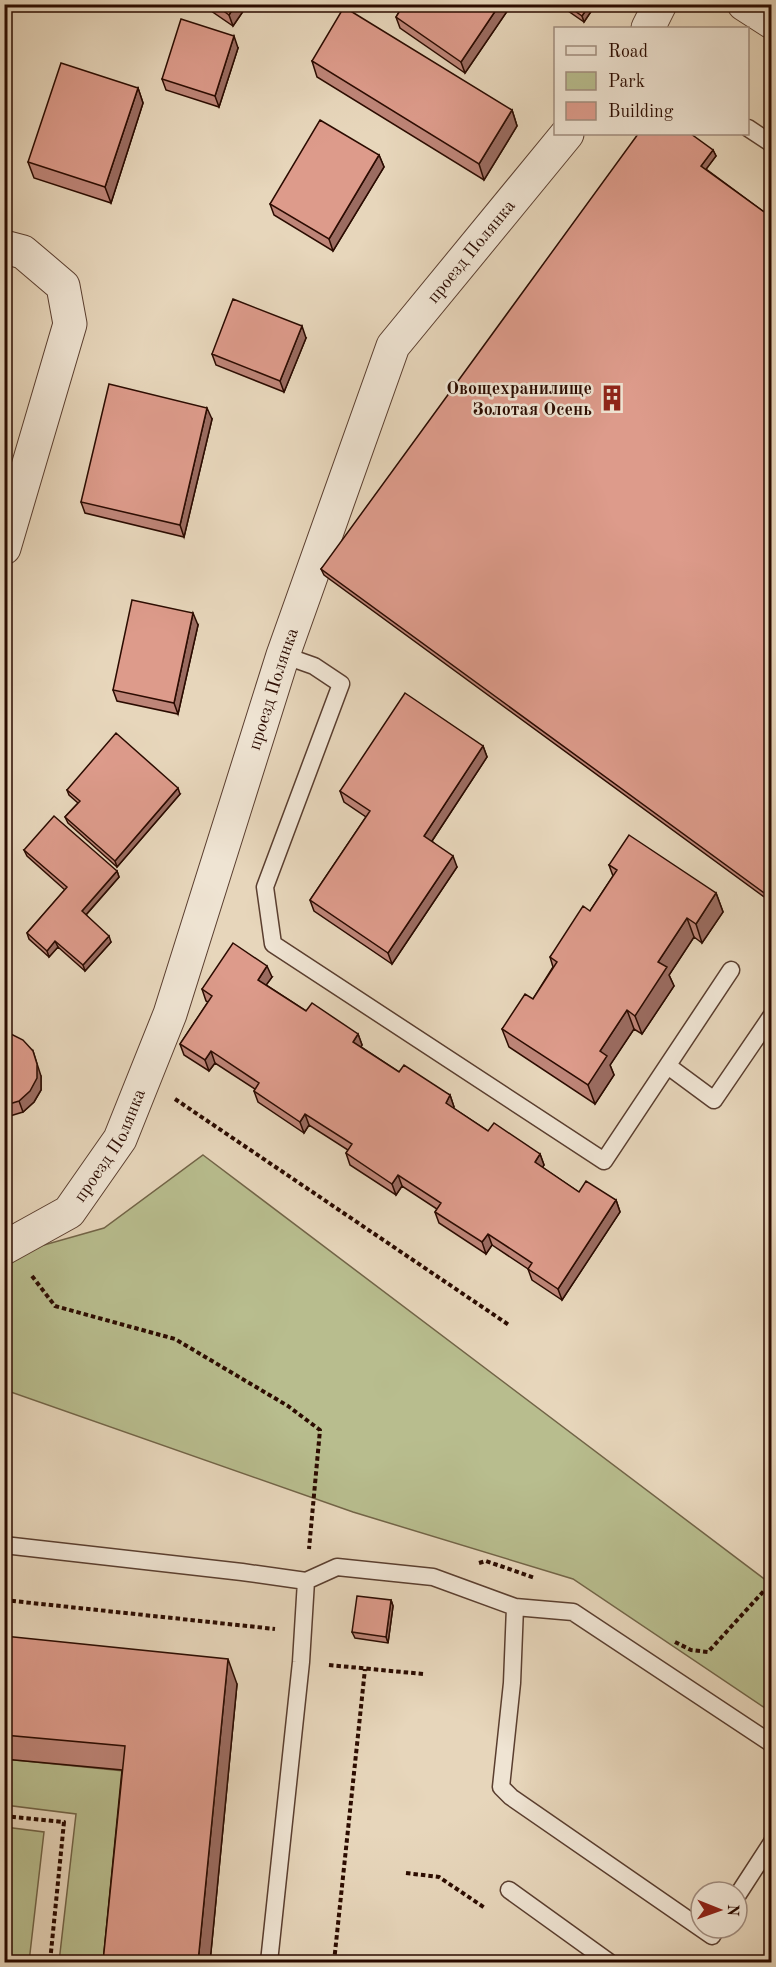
<svg xmlns="http://www.w3.org/2000/svg" width="776" height="1967" viewBox="0 0 776 1967" font-family="'Old Standard TT',serif">
	<style>
		.green { fill: #b8bd8e; stroke: #726447; stroke-width: 1.5 }
		.lines { fill: none; stroke-linecap: round; stroke-linejoin: round }
		.lane-casing { stroke: #5a3e2f; stroke-width: 19 }
		.street-casing { stroke: #5a3e2f; stroke-width: 35 }
		.path { stroke: #2b0b00; stroke-width: 4; stroke-dasharray: 4.5 3; stroke-linecap: butt }
		.lane { stroke: #efe4d3; stroke-width: 16 }
		.street { stroke: #efe4d3; stroke-width: 33 }
		.wall { fill: #be8578; stroke: #2b0b00; stroke-width: 1.5 }
		.shaded-wall { fill: #9b6c61; stroke: #2b0b00; stroke-width: 1.5 }
		.building { fill: #dd9b8b; stroke: #2b0b00; stroke-width: 1.5 }
		.labels { text-anchor: middle; stroke-width: 5; stroke-linejoin: round; paint-order: stroke }
		.street-label { font-size: 18px; fill: #2b0b00; stroke: #efe4d3 }
		.poi-label { font-size: 18px; font-weight: bold; fill: #2b0b00; stroke: #efe4d3; text-anchor: end }
	</style>
	<rect width="100%" height="100%" fill="#e7d6bb"/>
	<filter id="stains"><feTurbulence type="fractalNoise" baseFrequency=".00333" numOctaves="4"/><feColorMatrix values="0 0 0 0 .2 0 0 0 0 .09 0 0 0 0 .02 0 0 0 .5 -.17"/></filter>
	<radialGradient id="worn" r=".72"><stop offset=".6" stop-color="#630" stop-opacity="0"/><stop offset="1" stop-color="#630" stop-opacity=".3"/></radialGradient>
	<!-- green -->
	<path class="green" d="M203 1155 771 1584V1712L573 1579 353 1512 5 1390V1256L104 1228Z
		M5 1759 134 1772 115 1962H59L76 1814 5 1805Z
		M5 1827 44 1832 29 1962H5Z"/>
	<g class="lines">
		<!-- lane casing -->
		<g class="lane-casing">
			<path id="lane" d="M748 128 772 144
				M283 655 314 666 341 684 265 887 273 944 604 1161 731 970
				M668 1066 714 1100 772 1015
				M4 1545 242 1572 306 1581 337 1567 433 1577 515 1607 573 1612 772 1744
				M515 1607 512 1683 501 1787 511 1797 712 1936 717 1928
				M509 1890 609 1962
				M737 1896 772 1842
				M269 1962 301 1662 306 1581"/>
		</g>
		<!-- street casing -->
		<g class="street-casing">
			<g id="street">
				<path d="M744 4 772 22"/>
				<path d="M648 28 660 4"/>
				<path d="M4 247 23 252 63 286 70 324 4 548"/>
				<path id="s1" d="M4 1248 69 1212 120 1139 170 1014 283 655 393 346 567 134"/>
			</g>
		</g>
		<!-- path -->
		<path class="path" d="M175 1099 509 1325
			M32 1276 55 1306 175 1339 288 1406 320 1430 309 1549
			M479 1563 486 1561 535 1578
			M4 1600 275 1629
			M675 1642 691 1650 708 1652 772 1582
			M329 1665 423 1674
			M4 1816 64 1822 50 1962
			M406 1873 439 1877 485 1908
			M334 1962 365 1669"/>
		<!-- lane -->
		<use href="#lane" class="lane"/>
		<!-- street -->
		<use href="#street" class="street"/>
	</g>
	<!-- wall -->
	<path class="wall" d="M201 4H248L233 26Z
		M404 4H509L510 7 465 73 400 28 396 17Z
		M558 4H596L584 22Z
		M238 48 219 107 166 90 162 79Z
		M312 61 512 110 517 126 484 180 317 77Z
		M138 88 143 103 111 203 34 178 28 162Z
		M713 150 716 156 706 169 771 217V902L324 575 321 569Z
		M379 155 384 167 333 251 274 215 270 204Z
		M306 338 284 392 216 365 212 354Z
		M212 419 184 537 85 513 81 502Z
		M198 625 178 714 117 701 113 690Z
		M483 746 487 757 432 841 457 867 392 964 314 911 310 900 366 817 344 802 340 791Z
		M67 790 180 794 117 867 68 823 65 817 78 803 69 795Z
		M24 850 117 871 119 877 86 915 111 942 85 971 58 947 49 957 29 939 27 933 65 890 27 856Z
		M609 865 716 893 723 912 702 943 694 937 669 975 674 986 642 1034 634 1029 610 1065 614 1075 595 1104 509 1047 502 1029 533 999 553 967 550 957 590 911 613 876Z
		M272 977 266 985 306 1011 358 1034 362 1045 361 1047 399 1072 450 1095 454 1107 453 1108 488 1131 540 1154 544 1165 542 1167 579 1192 616 1200 620 1212 562 1300 532 1280 528 1269 492 1245 486 1254 439 1223 435 1212 437 1209 402 1186 396 1195 350 1165 346 1153 348 1150 309 1125 304 1133 258 1102 254 1091 255 1089 215 1063 209 1071 184 1055 180 1044 208 1002 206 1001 202 989Z
		M4 1034 41 1076V1090L34 1102 23 1112 10 1116H4Z
		M391 1600 393 1606 388 1643 355 1638 352 1632Z
		M4 1636 237 1684 210 1962H103L122 1770 4 1759Z"/>
	<!-- shaded-wall -->
	<path class="shaded-wall" d="M236 4H248L233 26 229 15Z
		M500 4H509L510 7 465 73 461 62Z
		M590 4H596L584 22 582 16Z
		M234 36 238 48 219 107 215 96Z
		M6 81 10 92 4 110V85Z
		M138 88 143 103 111 203 105 187Z
		M512 110 517 126 484 180 479 164Z
		M713 150 716 156 704 172 701 166Z
		M379 155 384 167 333 251 329 239Z
		M302 326 306 338 284 392 280 381Z
		M207 408 212 419 184 537 180 525Z
		M193 613 198 625 178 714 174 703Z
		M483 746 487 757 428 847 424 836Z
		M178 788 180 794 117 867 115 861Z
		M453 856 457 867 392 964 388 953Z
		M117 871 119 877 84 917 82 911Z
		M716 893 723 912 702 943 696 924Z
		M687 918 694 937 669 975 674 986 642 1034 635 1016 658 962Z
		M109 936 111 942 85 971 83 965Z
		M55 941 58 947 49 957 47 951Z
		M267 966 272 977 262 991 258 980Z
		M627 1010 634 1029 610 1065 614 1075 595 1104 588 1085 600 1051Z
		M358 1034 362 1045 357 1053 353 1042Z
		M33 1051 41 1076V1090L34 1102 23 1112 19 1101Z
		M211 1051 215 1063 209 1071 205 1060Z
		M450 1095 454 1107 450 1114 446 1103Z
		M305 1114 309 1125 304 1133 300 1122Z
		M540 1154 544 1165 539 1173 535 1162Z
		M398 1175 402 1186 396 1195 392 1184Z
		M616 1200 620 1212 562 1300 558 1289Z
		M488 1234 492 1245 486 1254 482 1242Z
		M391 1600 393 1606 388 1643 386 1637Z
		M228 1659 237 1684 210 1962H198Z"/>
	<!-- building -->
	<path class="building" d="M214 4H236L229 15Z
		M404 4H500L461 62 396 17Z
		M565 4H590L582 16Z
		M344 7 512 110 479 164 312 61Z
		M181 19 234 36 215 96 162 79Z
		M61 63 138 88 105 187 28 162Z
		M320 120 379 155 329 239 270 204Z
		M638 134H691L713 150 701 166 771 217V898L321 569Z
		M233 299 302 326 280 381 212 354Z
		M109 384 207 408 180 525 81 502Z
		M132 600 193 613 174 703 113 690Z
		M405 693 483 746 424 836 453 856 388 953 310 900 370 811 340 791Z
		M116 733 178 788 115 861 65 817 80 801 67 790Z
		M54 816 117 871 82 911 109 936 83 965 55 941 47 951 27 933 67 887 24 850Z
		M629 835 716 893 696 924 687 918 658 962 667 967 635 1016 627 1010 600 1051 607 1056 588 1085 502 1029 525 994 533 999 557 962 550 957 583 906 590 911 617 870 609 865Z
		M233 943 267 966 258 980 306 1011 312 1003 358 1034 353 1042 399 1072 404 1065 450 1095 446 1103 488 1131 494 1123 540 1154 535 1162 579 1192 586 1181 616 1200 558 1289 528 1269 532 1263 488 1234 482 1242 435 1212 441 1203 398 1175 392 1184 346 1153 352 1144 305 1114 300 1122 254 1091 259 1083 211 1051 205 1060 180 1044 212 996 202 989Z
		M4 1034H11L23 1040 33 1051 37 1064V1078L30 1091 19 1101 6 1105H4Z
		M357 1596 391 1600 386 1637 352 1632Z
		M4 1636 228 1659 198 1962H103L125 1746 4 1735Z"/>
	<!-- icons -->
	<defs>
		<g id="building-bare" transform="scale(2.07)"><path d="M-4-6H4V6H1V3H-1V6H-4ZM-2.5-4.3h1.7v1.8h-1.7ZM.8-4.3h1.7v1.8H.8ZM-2.5-1h1.7V.8h-1.7ZM.8-1h1.7V.8H.8Z" fill="#8f2418" stroke="#efe4d3" stroke-width="2.5" paint-order="stroke"/></g>
	</defs>
	<g fill-rule="evenodd">
		<use href="#building-bare" x="612" y="398"/>
	</g>
	<g class="labels">
		<!-- street labels -->
		<g class="street-label">
			<text dy="6" stroke="none"><textPath href="#s1" startOffset="1125">проезд Полянка</textPath></text>
			<text dy="6" stroke="none"><textPath href="#s1" startOffset="639">проезд Полянка</textPath></text>
			<text dy="6" stroke="none"><textPath href="#s1" startOffset="153">проезд Полянка</textPath></text>
		</g>
		<!-- poi labels -->
		<g class="poi-label">
			<text x="592" y="394">Овощехранилище<tspan x="592" dy="21">Золотая Осень</tspan></text>
		</g>
	</g>
	<!-- margin -->
	<rect width="776" height="1967" fill="none" stroke="#e7d6bb" stroke-width="24"/>
	<rect x="6" y="6" width="764" height="1955" fill="none" stroke="#2b0b00" stroke-width="3"/>
	<rect x="12" y="12" width="752" height="1943" fill="none" stroke="#2b0b00" stroke-width="1.5"/>
	<!-- legend -->
	<rect x="554" y="27" width="195" height="108" fill="#efe4d3" stroke="#a18d7f" stroke-width="1.5"/>
	<rect x="566" y="46" width="30" height="9" fill="#efe4d3" stroke="#a18d7f" stroke-width="1.5"/>
	<text x="608" y="57" font-size="18" fill="#2b0b00">Road</text>
	<rect x="566" y="72" width="30" height="18" fill="#b8bd8e" stroke="#a18d7f" stroke-width="1.5"/>
	<text x="608" y="87" font-size="18" fill="#2b0b00">Park</text>
	<rect x="566" y="102" width="30" height="18" fill="#dd9b8b" stroke="#a18d7f" stroke-width="1.5"/>
	<text x="608" y="117" font-size="18" fill="#2b0b00">Building</text>
	<!-- north arrow -->
	<g transform="translate(719 1910) rotate(91)"><circle r="28" fill="#efe4d3" stroke="#a18d7f" stroke-width="1.5"/>
	<path d="M0-4.5L10 22L0 15L-10 22Z" fill="#8f2418"/>
	<text y="-9" font-size="16" font-weight="bold" text-anchor="middle" fill="#2b0b00">N</text>
	</g>
	<rect width="100%" height="100%" filter="url(#stains)"/>
	<rect width="100%" height="100%" fill="url(#worn)"/>
</svg>
